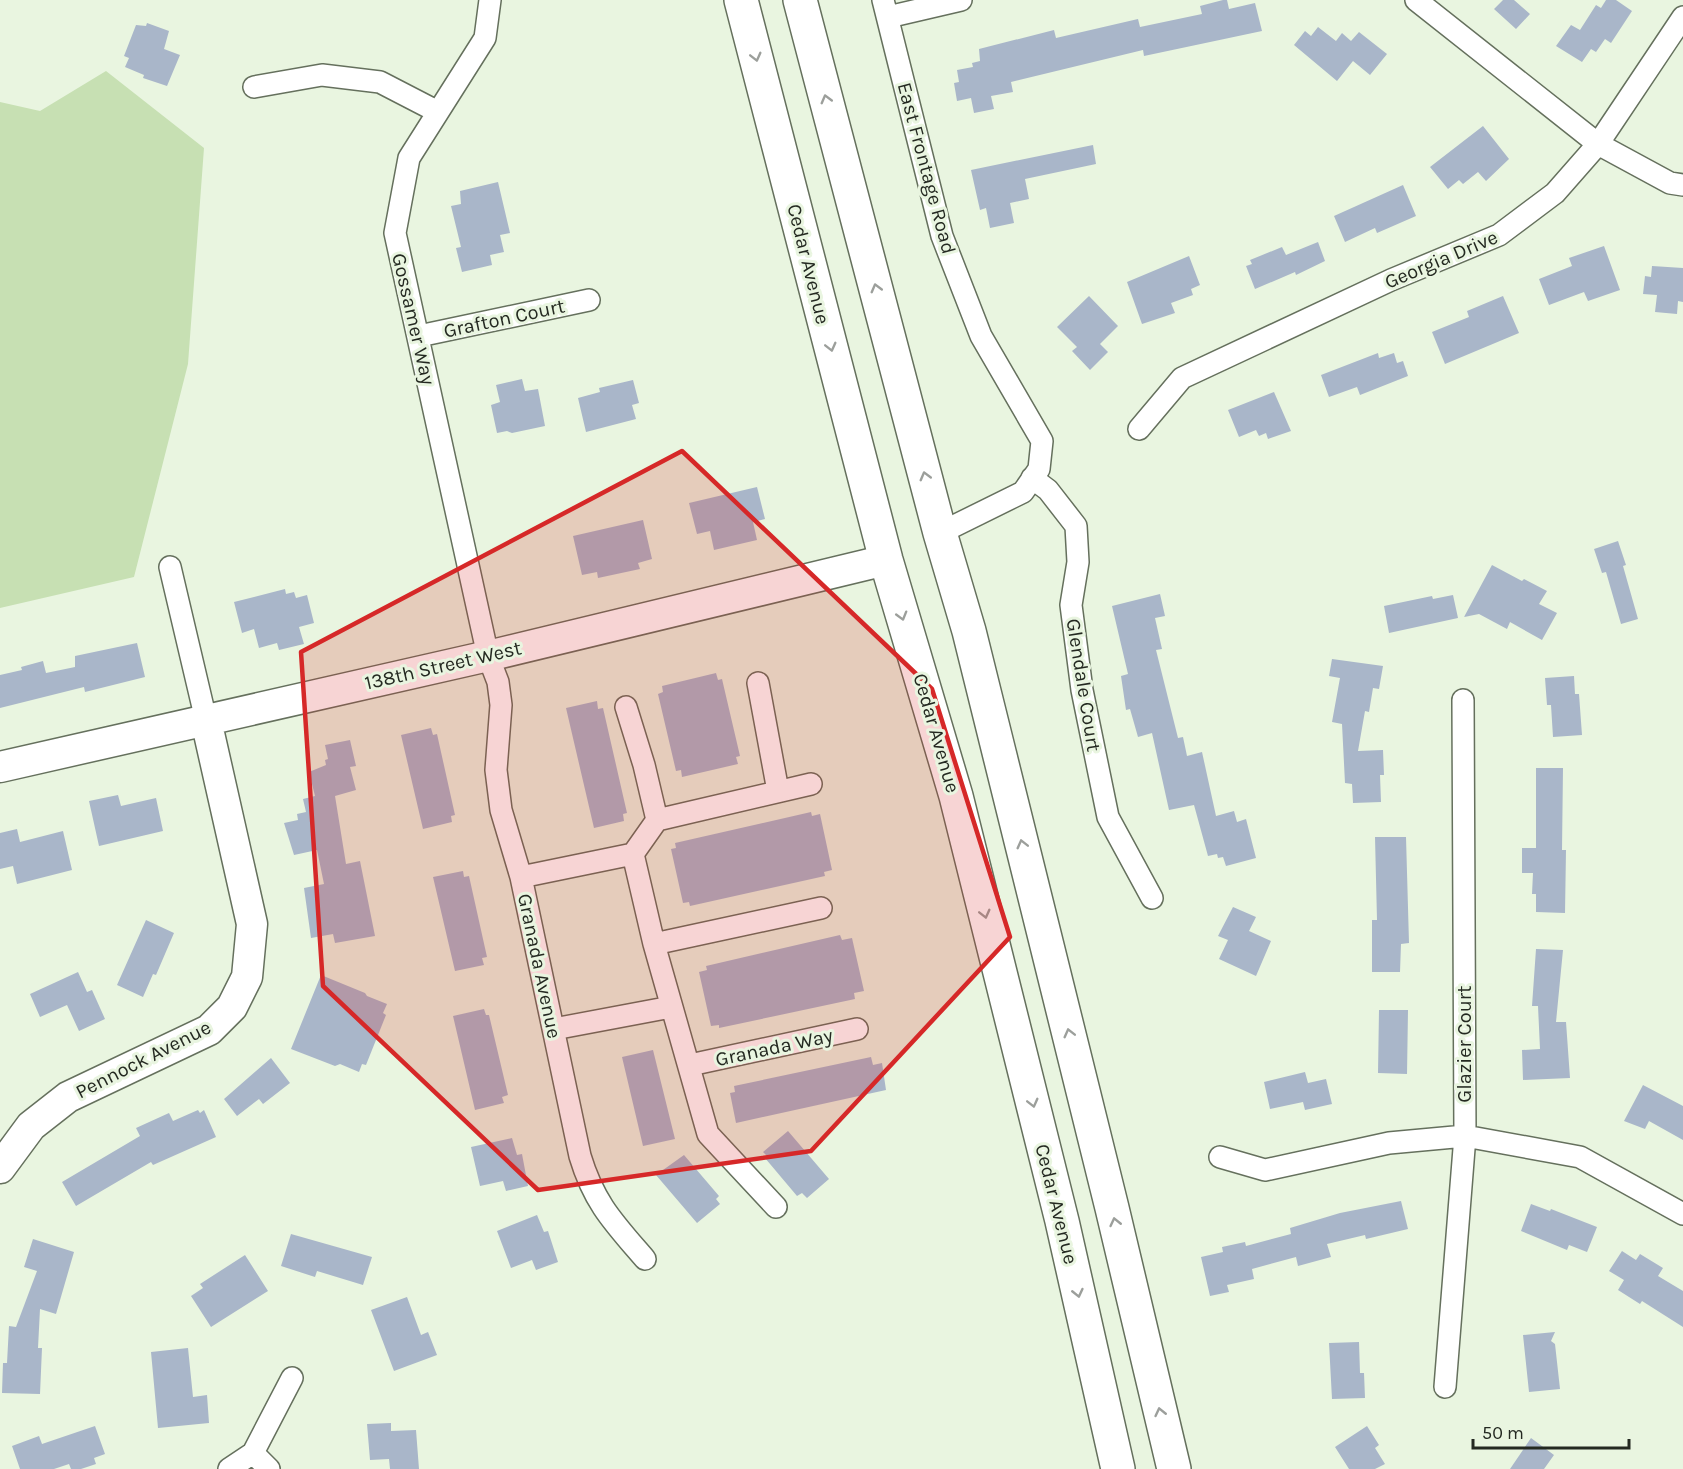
<svg xmlns="http://www.w3.org/2000/svg" width="1683" height="1469" viewBox="0 0 1683 1469" font-family="Karla,sans-serif">
	<style>
		.green { fill: #c7e0b3 }
		.building { fill: #a9b6c9 }
		.lines { fill: none; stroke-linecap: round; stroke-linejoin: round }
		.street-casing { stroke: #65705d; stroke-width: 24 }
		.secondary-casing { stroke: #65705d; stroke-width: 33 }
		.highway-casing { stroke: #65705d; stroke-width: 36 }
		.street { stroke: #fff; stroke-width: 21 }
		.secondary { stroke: #fff; stroke-width: 30 }
		.highway { stroke: #fff; stroke-width: 33 }
		.oneway { stroke: #9c9f9b }
		.marked { fill: #d62828; fill-opacity: 0.2; stroke: #d62828; stroke-width: 4.5; stroke-linejoin: round }
		.labels { text-anchor: middle; stroke-width: 6; stroke-linejoin: round; paint-order: stroke }
		.street-label { font-size: 20px; fill: #242921; stroke: #e9f5e0 }
	</style>
	<rect width="100%" height="100%" fill="#e9f5e0"/>
	<!-- green -->
	<path class="green" d="M106 71 204 148 188 364 134 577 0 608V102L40 111Z"/>
	<!-- building -->
	<path class="building" d="M1223 0H1227L1229 9 1255 3 1262 31 1144 56 1143 50 1011 82 1013 92 991 96 994 109 974 113 971 98 957 101 954 83 959 82 957 70 973 67 972 63 980 61 979 49 1054 30 1056 38 1138 19 1140 27 1202 14 1200 6Z
		M1503 0H1514L1530 14 1516 29 1494 9Z
		M1606 0H1616L1632 11 1611 43 1605 39 1596 52 1591 49 1582 62 1556 46 1571 25 1580 30 1596 5 1601 8Z
		M147 23 169 31 164 49 180 55 167 86 143 78 144 75 125 67 129 58 124 56 136 25 146 26Z
		M1318 27 1336 41 1342 33 1351 41 1359 32 1387 54 1370 75 1353 61 1337 81 1294 45 1305 31 1311 36Z
		M1483 126 1509 159 1486 181 1478 172 1463 184 1459 180 1448 189 1430 167Z
		M1093 145 1096 164 1025 179 1029 199 1010 203 1014 223 990 228 986 208 980 210 971 170Z
		M498 182 510 233 500 235 504 252 490 255 492 265 462 272 456 248 461 247 451 206 461 204 460 191Z
		M1403 185 1416 216 1377 233 1375 228 1345 242 1334 216Z
		M1318 242 1325 261 1296 275 1295 272 1255 289 1246 266 1252 264 1250 260 1282 247 1286 255Z
		M1604 246 1620 290 1588 301 1584 292 1549 305 1539 279 1572 266 1569 258Z
		M1189 256 1200 285 1191 289 1193 295 1171 303 1175 313 1142 324 1127 282Z
		M1652 266 1683 268V302L1678 301 1677 314 1655 312 1657 295 1643 294 1645 276 1651 277Z
		M1089 296 1118 326 1100 344 1108 352 1090 370 1072 351 1077 347 1057 327Z
		M1503 296 1519 333 1445 364 1432 332 1469 317 1467 311Z
		M1378 353 1379 358 1394 353 1397 363 1403 361 1408 376 1360 395 1357 387 1329 397 1321 375Z
		M522 379 525 391 538 389 545 426 512 433 507 431 497 433 491 405 500 402 496 385Z
		M633 380 639 403 632 405 636 419 586 432 578 398 600 392 599 388Z
		M1274 392 1291 431 1268 439 1266 433 1259 436 1256 430 1239 437 1228 410Z
		M757 487 765 519 753 522 757 540 714 550 710 531 697 534 689 503Z
		M643 520 652 559 638 563 640 569 598 578 597 572 582 575 573 536Z
		M1618 541 1626 565 1623 566 1638 619 1621 624 1606 572 1602 573 1594 549Z
		M1492 565 1522 581 1524 579 1547 591 1539 604 1557 613 1542 640 1510 622 1507 629 1479 614 1464 617Z
		M285 589 286 594 294 592 296 598 307 595 314 623 299 627 304 644 279 650 277 643 259 648 254 629 242 633 234 602Z
		M1160 594 1165 616 1155 618 1162 649 1156 650 1178 738 1183 737 1187 756 1202 752 1216 816 1234 811 1237 822 1246 819 1256 858 1226 866 1223 857 1218 858 1217 854 1208 856 1194 805 1169 810 1152 733 1138 737 1130 709 1126 710 1121 676 1128 674 1112 606Z
		M1453 595 1458 618 1389 633 1384 606 1432 596 1433 599Z
		M137 643 145 677 85 692 84 687 0 708V675L22 670 21 667 43 661 46 673 75 667V656Z
		M1332 659 1383 666 1379 689 1373 688 1369 712 1365 711 1358 751 1383 750 1384 775H1380L1381 802 1353 803 1352 784 1345 783 1342 724 1332 722 1340 678 1329 676Z
		M716 673 718 680 722 679 740 756 736 757 738 764 682 777 681 770 676 771 658 694 663 692 662 686Z
		M1574 676 1575 694H1579L1582 735 1553 737 1551 705H1547L1545 678Z
		M597 701 598 709 603 708 627 813 623 814 624 821 594 828 566 708Z
		M431 728 433 735 437 734 455 815 451 816 452 822 423 829 401 735Z
		M350 740 356 766 350 767 356 790 335 796 346 864 360 861 375 936 335 943 333 934 311 938 304 888 324 884 317 850 294 855 284 823 298 820 297 814 306 812 303 799 315 796 309 772 326 765 325 760 328 759 325 745Z
		M1536 768H1563L1562 850H1566L1565 913 1536 912V894H1532L1533 873H1522V848H1536Z
		M118 795 121 806 156 798 163 831 99 846 89 801Z
		M811 812 812 816 820 814 832 870 824 872 825 876 690 906 689 902 683 903 671 849 676 848 675 843Z
		M17 829 20 842 63 831 72 870 17 884 13 866 0 869V833Z
		M1375 837H1406L1409 943 1401 944 1400 972H1372V920H1377Z
		M463 871 464 877 469 876 487 957 482 958 484 965 455 971 433 877Z
		M1233 907 1256 917 1249 931 1271 941 1256 976 1219 959 1228 940 1218 936Z
		M146 920 174 933 156 975 153 974 143 997 117 985Z
		M840 935 842 940 852 938 864 991 854 993 855 999 719 1028V1025L711 1026 699 972 707 970 706 966Z
		M1536 949 1563 950 1556 1022H1566L1570 1078 1523 1080 1522 1050 1540 1049 1538 1006H1532Z
		M78 972 87 992 92 990 105 1019 79 1031 67 1005 40 1017 30 994Z
		M321 975 365 993 367 996 387 1004 383 1013 386 1015 366 1065 362 1064 359 1072 340 1064 335 1066 291 1049Z
		M484 1009 486 1015H489L508 1095 502 1097 504 1103 475 1110 453 1016Z
		M1379 1010H1408L1407 1074 1378 1073Z
		M653 1050 675 1139 643 1146 622 1057Z
		M871 1057 873 1065 882 1063 886 1090 736 1123 730 1093 735 1092 734 1086Z
		M271 1058 290 1083 263 1104 259 1099 237 1116 224 1099Z
		M1305 1072 1308 1083 1326 1079 1332 1104 1305 1110 1303 1102 1270 1109 1264 1082Z
		M1643 1085 1683 1106V1140L1649 1121 1645 1129 1624 1121Z
		M198 1110 200 1113 204 1110 216 1137 153 1165 151 1162 76 1206 62 1182 140 1136 136 1128 169 1113 173 1121Z
		M788 1131 829 1179 807 1198 802 1193 797 1196 765 1158 767 1156 763 1152Z
		M512 1138 517 1155 522 1154 528 1186 506 1191 503 1181 480 1186 471 1147Z
		M684 1155 719 1196 716 1199 720 1204 697 1223 656 1175Z
		M1401 1201 1408 1229 1366 1239 1365 1235 1327 1244 1331 1257 1298 1266 1296 1257 1252 1269 1254 1279 1227 1285 1229 1292 1210 1296 1201 1257 1223 1252 1222 1247 1245 1242 1246 1246 1291 1234 1290 1228 1340 1213Z
		M1531 1204 1550 1211 1551 1209 1597 1227 1587 1252 1569 1245 1567 1250 1521 1231Z
		M537 1215 544 1232 548 1231 558 1262 536 1270 532 1260 511 1268 497 1231Z
		M291 1234 372 1257 363 1285 317 1271 315 1277 281 1266Z
		M33 1239 74 1252 56 1314 40 1309 38 1348H42L40 1394 2 1393 3 1363H7L9 1326 16 1327 37 1271 24 1267Z
		M1622 1251 1636 1260 1640 1254 1663 1268 1658 1276 1683 1291V1327L1642 1301 1640 1304 1618 1290 1624 1280 1609 1271Z
		M245 1255 268 1291 211 1327 191 1296 203 1288 200 1284Z
		M407 1297 421 1335 428 1332 437 1355 394 1371 371 1310Z
		M1555 1332 1551 1341 1555 1344 1560 1389 1529 1392 1523 1335Z
		M1359 1342 1360 1373H1364L1365 1398 1332 1399 1329 1343Z
		M188 1348 193 1397 207 1395 209 1423 158 1428 151 1352Z
		M391 1423V1431L416 1430 419 1469H390L389 1459 370 1460 367 1424Z
		M95 1426 105 1454 94 1458 96 1464 81 1469H71L69 1464 54 1469H20L12 1446 39 1436 42 1444Z
		M1367 1426 1379 1445 1375 1448 1385 1464 1375 1469H1349L1335 1447Z
		M1531 1438 1554 1455 1544 1469H1510Z"/>
	<g class="lines">
		<!-- street casing -->
		<g class="street-casing">
			<path id="street" d="M490 0 485 38 409 158 395 233 488 656 498 682 501 705 496 770 501 810 521 877 580 1156C594 1203 614 1223 645 1259
				M883 0 942 236 981 336 1042 441 1039 469 1023 492 940 533
				M1416 0 1598 144 1670 183 1683 185
				M888 17 961 0
				M254 87 322 75 380 82 438 112
				M419 336 589 300
				M1139 429 1182 378 1391 280 1499 235 1555 193 1598 144 1683 17
				M1032 478 1048 490 1076 526 1078 562 1071 605 1082 690 1108 817 1152 898
				M170 567 206 720
				M758 683 778 791
				M626 707 644 765 657 820 633 854 654 944 708 1134 776 1207
				M657 820 811 784
				M521 877 633 854
				M654 944 821 908
				M554 1029 671 1007
				M690 1065 857 1029
				M1220 1157 1265 1170 1389 1143 1465 1136 1580 1157 1683 1214
				M1445 1387 1465 1136 1463 700
				M253 1453 269 1469
				M229 1469 253 1453 292 1378"/>
		</g>
		<!-- secondary casing -->
		<g class="secondary-casing">
			<path id="secondary" d="M0 767 488 656 886 560
				M0 1168 31 1126 68 1097 209 1030 232 1007 247 977 252 924 206 720"/>
		</g>
		<!-- highway casing -->
		<g class="highway-casing">
			<path id="highway" d="M741 0 886 560 956 796 1062 1221 1118 1469
				M800 0 940 533 969 631 1112 1208 1174 1469"/>
		</g>
		<!-- street -->
		<use href="#street" class="street"/>
		<!-- secondary -->
		<use href="#secondary" class="secondary"/>
		<!-- highway -->
		<use href="#highway" class="highway"/>
	</g>
	<!-- one-way arrows -->
	<defs><path id="oneway-chevron" d="M-2-3.5L2.5 0L-2 3.5" fill="none" stroke-width="1.6" stroke-linecap="round" stroke-linejoin="round" transform="scale(1.5)"/></defs>
	<g class="oneway">
		<use href="#oneway-chevron" transform="translate(756 57) rotate(76)"/>
		<use href="#oneway-chevron" transform="translate(826 99) rotate(-105)"/>
		<use href="#oneway-chevron" transform="translate(876 288) rotate(-105)"/>
		<use href="#oneway-chevron" transform="translate(831 347) rotate(76)"/>
		<use href="#oneway-chevron" transform="translate(925 476) rotate(-105)"/>
		<use href="#oneway-chevron" transform="translate(902 616) rotate(74)"/>
		<use href="#oneway-chevron" transform="translate(1022 844) rotate(-104)"/>
		<use href="#oneway-chevron" transform="translate(985 914) rotate(76)"/>
		<use href="#oneway-chevron" transform="translate(1069 1033) rotate(-104)"/>
		<use href="#oneway-chevron" transform="translate(1033 1103) rotate(76)"/>
		<use href="#oneway-chevron" transform="translate(1115 1222) rotate(-103)"/>
		<use href="#oneway-chevron" transform="translate(1078 1293) rotate(77)"/>
		<use href="#oneway-chevron" transform="translate(1160 1412) rotate(-103)"/>
	</g>
	<!-- marked area -->
	<path class="marked" d="M682 451 932 689 1010 937 811 1151 538 1190 323 986 301 652Z"/>
	<g class="labels">
		<!-- street labels -->
		<g class="street-label">
			<text transform="translate(927 168) rotate(75)" y="7">East Frontage Road</text>
			<text transform="translate(1441 259) rotate(-23)" y="7">Georgia Drive</text>
			<text transform="translate(809 264) rotate(76)" y="7">Cedar Avenue</text>
			<text transform="translate(504 318) rotate(-12)" y="7">Grafton Court</text>
			<text transform="translate(414 319) rotate(77)" y="7">Gossamer Way</text>
			<text transform="translate(443 665) rotate(-13)" y="7">138th Street West</text>
			<text transform="translate(1084 685) rotate(81)" y="7">Glendale Court</text>
			<text transform="translate(937 733) rotate(74)" y="7">Cedar Avenue</text>
			<text transform="translate(540 966) rotate(78)" y="7">Granada Avenue</text>
			<text transform="translate(1464 1044) rotate(-90)" y="7">Glazier Court</text>
			<text transform="translate(774 1047) rotate(-12)" y="7">Granada Way</text>
			<text transform="translate(143 1059) rotate(-27)" y="7">Pennock Avenue</text>
			<text transform="translate(1057 1204) rotate(76)" y="7">Cedar Avenue</text>
		</g>
	</g>
	<!-- scale -->
	<path d="M1473 1439v9h156v-9" fill="none" stroke="#242921" stroke-width="3"/>
	<text x="1482" y="1439" font-size="18" fill="#242921" stroke="#e9f5e0" stroke-width="4.5" paint-order="stroke">50 m</text>
</svg>
